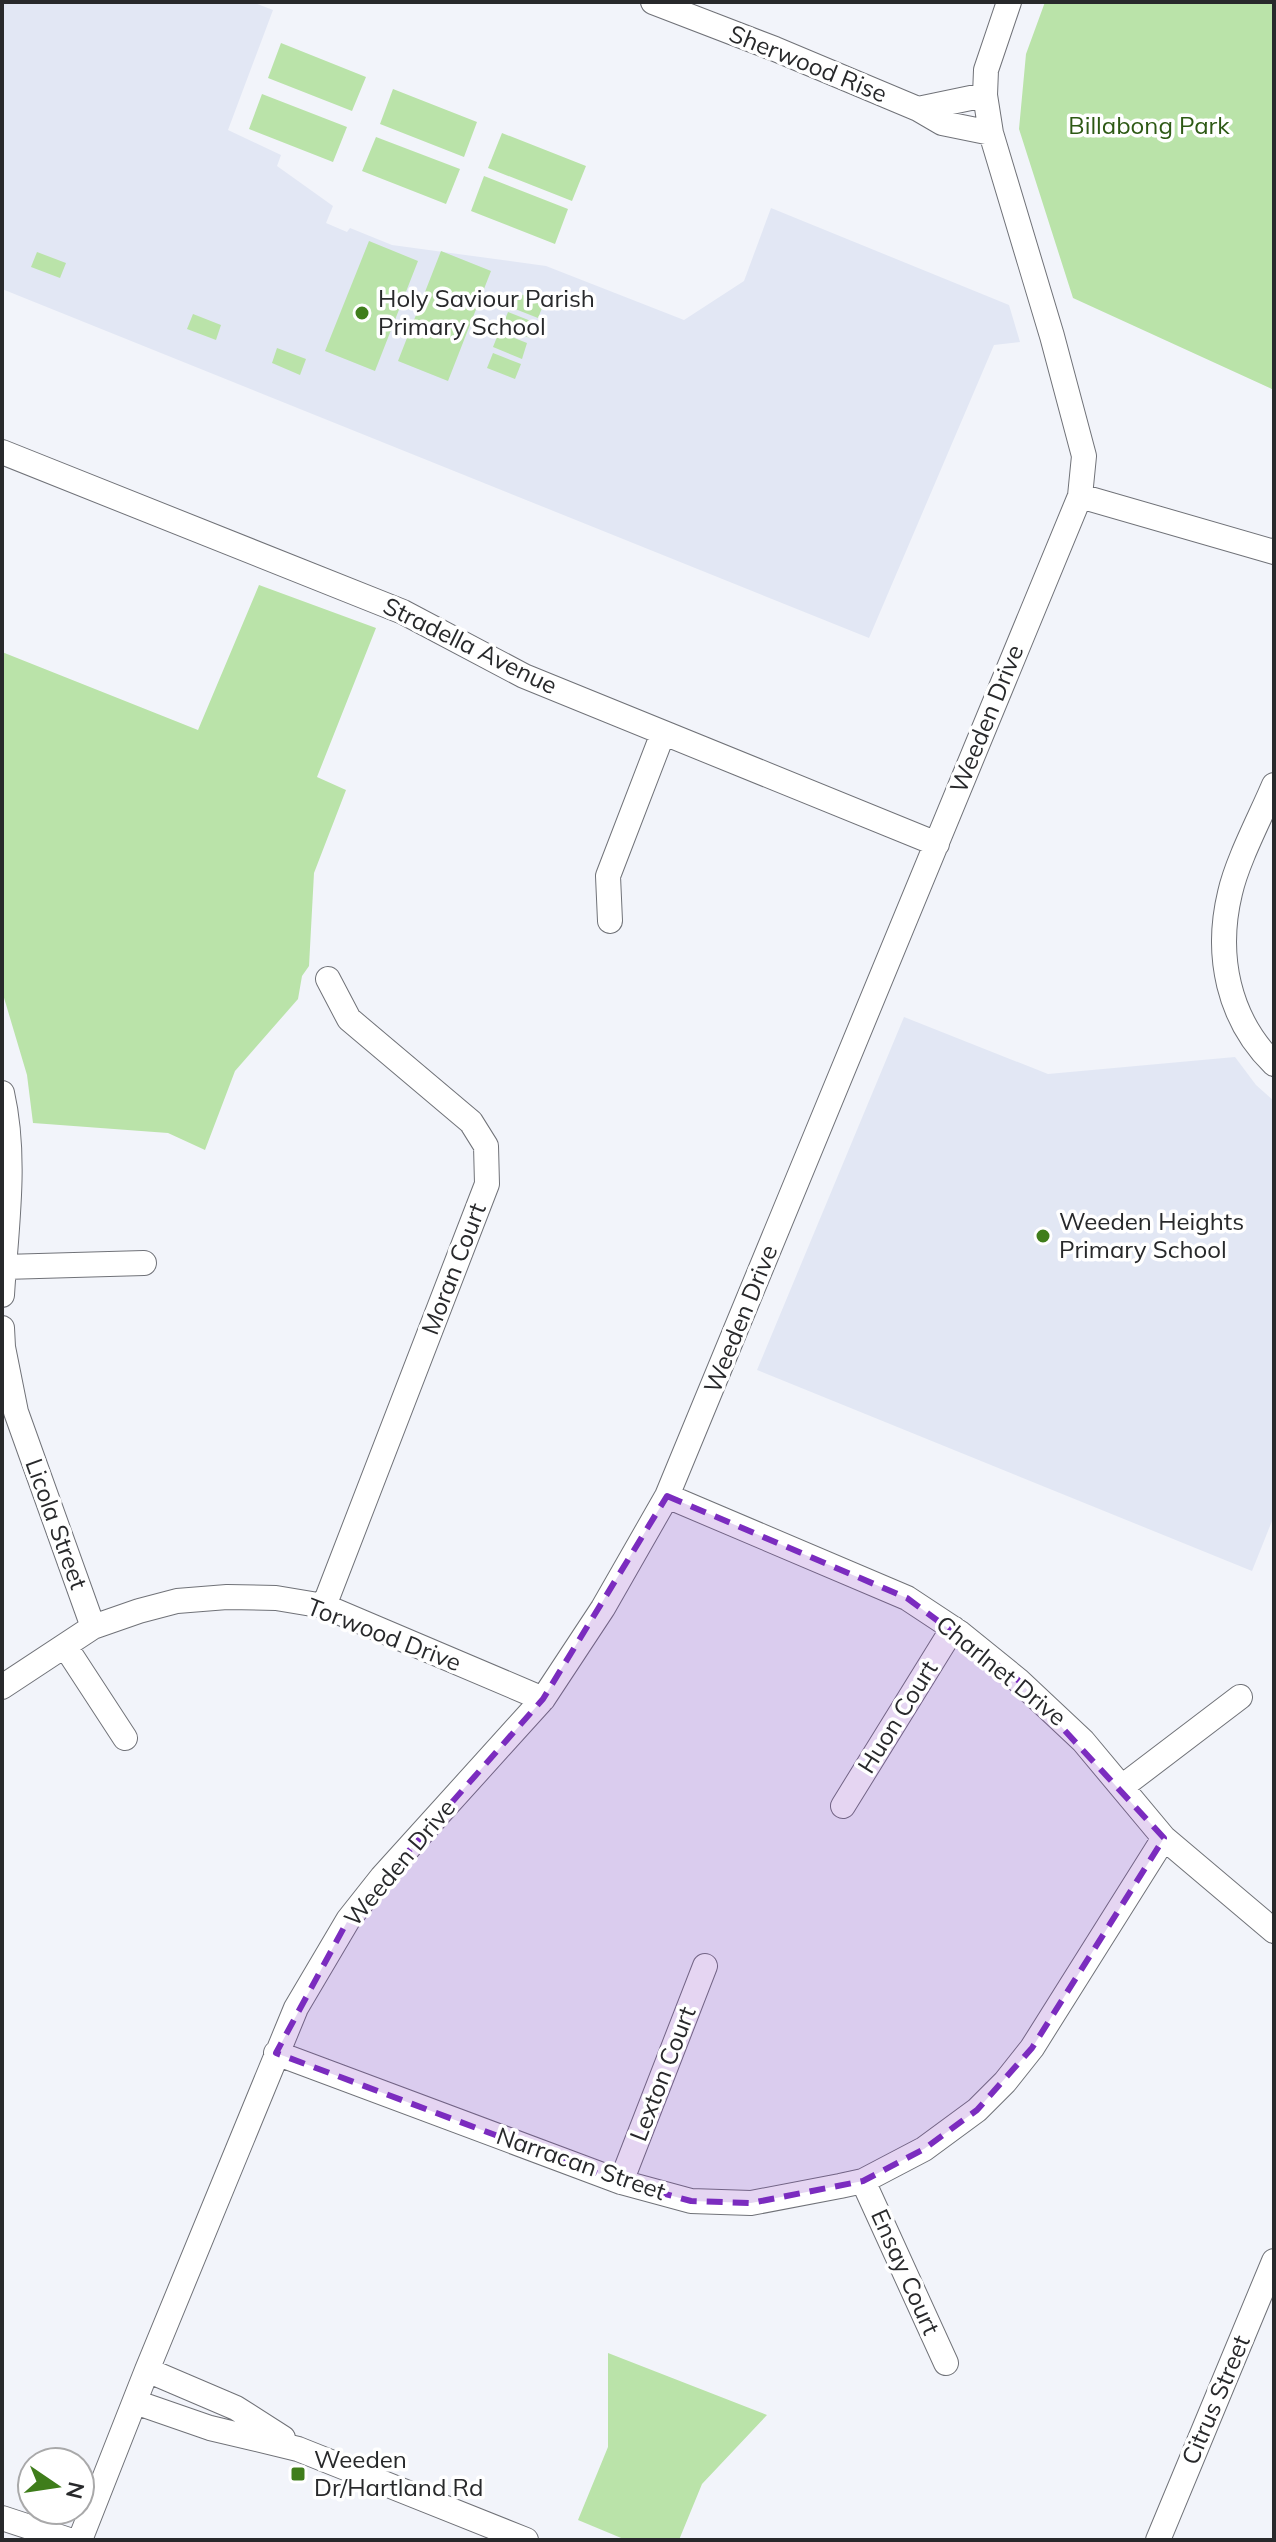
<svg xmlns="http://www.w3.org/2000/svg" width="1276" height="2542" viewBox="0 0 1276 2542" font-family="Mulish,sans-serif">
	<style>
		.built { fill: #e2e7f4 }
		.green { fill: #bae3a9 }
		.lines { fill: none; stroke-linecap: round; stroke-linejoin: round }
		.street-casing { stroke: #707278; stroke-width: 26 }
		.street { stroke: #fff; stroke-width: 24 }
		.marked { fill: #7b2cbf; fill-opacity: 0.2; stroke: #7b2cbf; stroke-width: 6; stroke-dasharray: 16 10; stroke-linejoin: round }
		.poi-dot { fill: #3f7d1b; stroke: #fff; stroke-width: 3 }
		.labels { text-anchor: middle; stroke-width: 7; stroke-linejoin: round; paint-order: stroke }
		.street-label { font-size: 24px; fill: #28292b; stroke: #fff }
		.park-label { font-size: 24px; fill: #2d5914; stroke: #fff }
		.poi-label { font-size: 24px; fill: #28292b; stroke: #fff; text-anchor: start }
	</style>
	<rect width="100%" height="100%" fill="#f2f4fa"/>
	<!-- built -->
	<path class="built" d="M2 2H252L273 10 228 130 281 155 277 166 333 206 326 223 347 232 350 228 392 245 546 266 684 320 744 281 771 208 1009 305 1020 342 994 345 869 638 2 289Z
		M904 1017 1048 1074 1235 1057 1256 1085 1274 1101V1516L1252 1571 757 1370Z"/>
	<!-- green -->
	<path class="green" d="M1045 2H1274V390L1073 298 1019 129 1026 54Z
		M281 43 366 77 352 111 268 78Z
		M393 89 477 122 464 157 380 124Z
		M262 94 347 127 333 162 249 129Z
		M502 133 586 166 572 201 488 168Z
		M376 137 460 169 446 204 362 171Z
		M484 176 568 209 555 244 471 211Z
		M369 241 418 261 375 371 325 351Z
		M441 251 491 271 448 381 398 361Z
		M37 252 66 263 60 278 31 267Z
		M515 292 544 303 538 318 510 307Z
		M508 312 536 323 530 338 502 327Z
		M193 314 221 325 216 340 187 329Z
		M499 332 527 343 522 359 493 347Z
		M277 348 306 359 300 375 272 363Z
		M493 353 521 364 515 379 487 368Z
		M259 585 376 628 317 777 346 790 314 873 309 966 302 976 298 999 235 1071 205 1150 168 1133 33 1123 27 1075 2 991V652L198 730Z
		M608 2353 767 2415 702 2484 679 2540H626L578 2520 608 2447Z"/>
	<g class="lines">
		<!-- street casing -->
		<g class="street-casing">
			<path id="street" d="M653 2 775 49 918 109 942 123 991 133
				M918 109 985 95
				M2 452 403 612 524 676 937 844
				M1080 496 1274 552
				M1274 785C1261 816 1237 861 1230 893 1215 955 1228 1019 1274 1064
				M610 921 608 876 663 733
				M2 1093C17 1159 6 1228 2 1295
				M4 1267 144 1263
				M2 1328 3 1347 16 1412 93 1627
				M667 1496 907 1598 960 1633 1018 1680 1083 1741 1164 1838 1274 1931
				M324 1606 487 1184 486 1146 471 1122 349 1019 328 979
				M65 1646 125 1738
				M2 1687 93 1627 139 1611 177 1601 227 1597 276 1598 324 1606 543 1699
				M1123 1786 1240 1697
				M843 1806 953 1628
				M276 2053 621 2182 691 2201 751 2203 840 2186 863 2181 924 2149 977 2110 1005 2082 1032 2048 1164 1838
				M863 2181 946 2363
				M621 2182 705 1966
				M147 2370 236 2408 283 2438
				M135 2402 210 2428 298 2449 526 2540
				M2 2518 69 2540
				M80 2540 147 2370 296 2008 348 1920 382 1877 543 1699 603 1608 667 1496 1080 496 1084 456 1052 336 991 133 985 95 986 70 1009 2
				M1158 2540 1274 2261"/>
		</g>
		<!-- street -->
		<use href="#street" class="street"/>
	</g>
	<!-- marked area -->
	<path class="marked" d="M667 1496 907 1598 1018 1680 1164 1838 1032 2048 977 2110 924 2149 863 2181 751 2203 691 2201 621 2182 276 2053 348 1920 543 1699Z"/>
	<!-- markers -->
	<g class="poi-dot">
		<circle cx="362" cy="313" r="8"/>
		<circle cx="1043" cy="1236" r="8"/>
		<rect x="290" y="2466" width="16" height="16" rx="4"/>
	</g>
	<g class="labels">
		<!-- street labels -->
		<g class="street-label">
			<text transform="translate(808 64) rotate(22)" y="8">Sherwood Rise</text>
			<text transform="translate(470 646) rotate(26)" y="8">Stradella Avenue</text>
			<text transform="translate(987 719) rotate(-68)" y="8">Weeden Drive</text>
			<text transform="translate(454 1269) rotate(-69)" y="8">Moran Court</text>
			<text transform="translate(741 1319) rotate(-68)" y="8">Weeden Drive</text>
			<text transform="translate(56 1524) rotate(70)" y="8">Licola Street</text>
			<text transform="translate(384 1635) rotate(21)" y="8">Torwood Drive</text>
			<text transform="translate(1001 1671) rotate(39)" y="8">Charlnet Drive</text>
			<text transform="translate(898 1717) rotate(-58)" y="8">Huon Court</text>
			<text transform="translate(400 1863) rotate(-50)" y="8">Weeden Drive</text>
			<text transform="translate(663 2074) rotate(-69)" y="8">Lexton Court</text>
			<text transform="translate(581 2164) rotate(19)" y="8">Narracan Street</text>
			<text transform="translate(905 2272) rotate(66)" y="8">Ensay Court</text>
			<text transform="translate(1216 2400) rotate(-67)" y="8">Citrus Street</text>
		</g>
		<!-- park labels -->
		<g class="park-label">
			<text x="1149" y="134">Billabong Park</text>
		</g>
		<!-- poi labels -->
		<g class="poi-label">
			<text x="378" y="307">Holy Saviour Parish<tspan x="378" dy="28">Primary School</tspan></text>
			<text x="1059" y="1230">Weeden Heights<tspan x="1059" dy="28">Primary School</tspan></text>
			<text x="314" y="2468">Weeden<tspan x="314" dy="28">Dr/Hartland Rd</tspan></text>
		</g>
	</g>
	<!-- border -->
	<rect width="1276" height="2542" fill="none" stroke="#28292b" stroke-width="8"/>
	<!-- north arrow -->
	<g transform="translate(56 2486) rotate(103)"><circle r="38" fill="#ffffff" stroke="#a9a9aa" stroke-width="2"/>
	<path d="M0-6L14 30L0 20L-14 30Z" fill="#3f7d1b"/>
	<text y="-12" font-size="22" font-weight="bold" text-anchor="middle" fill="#28292b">N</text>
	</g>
</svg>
